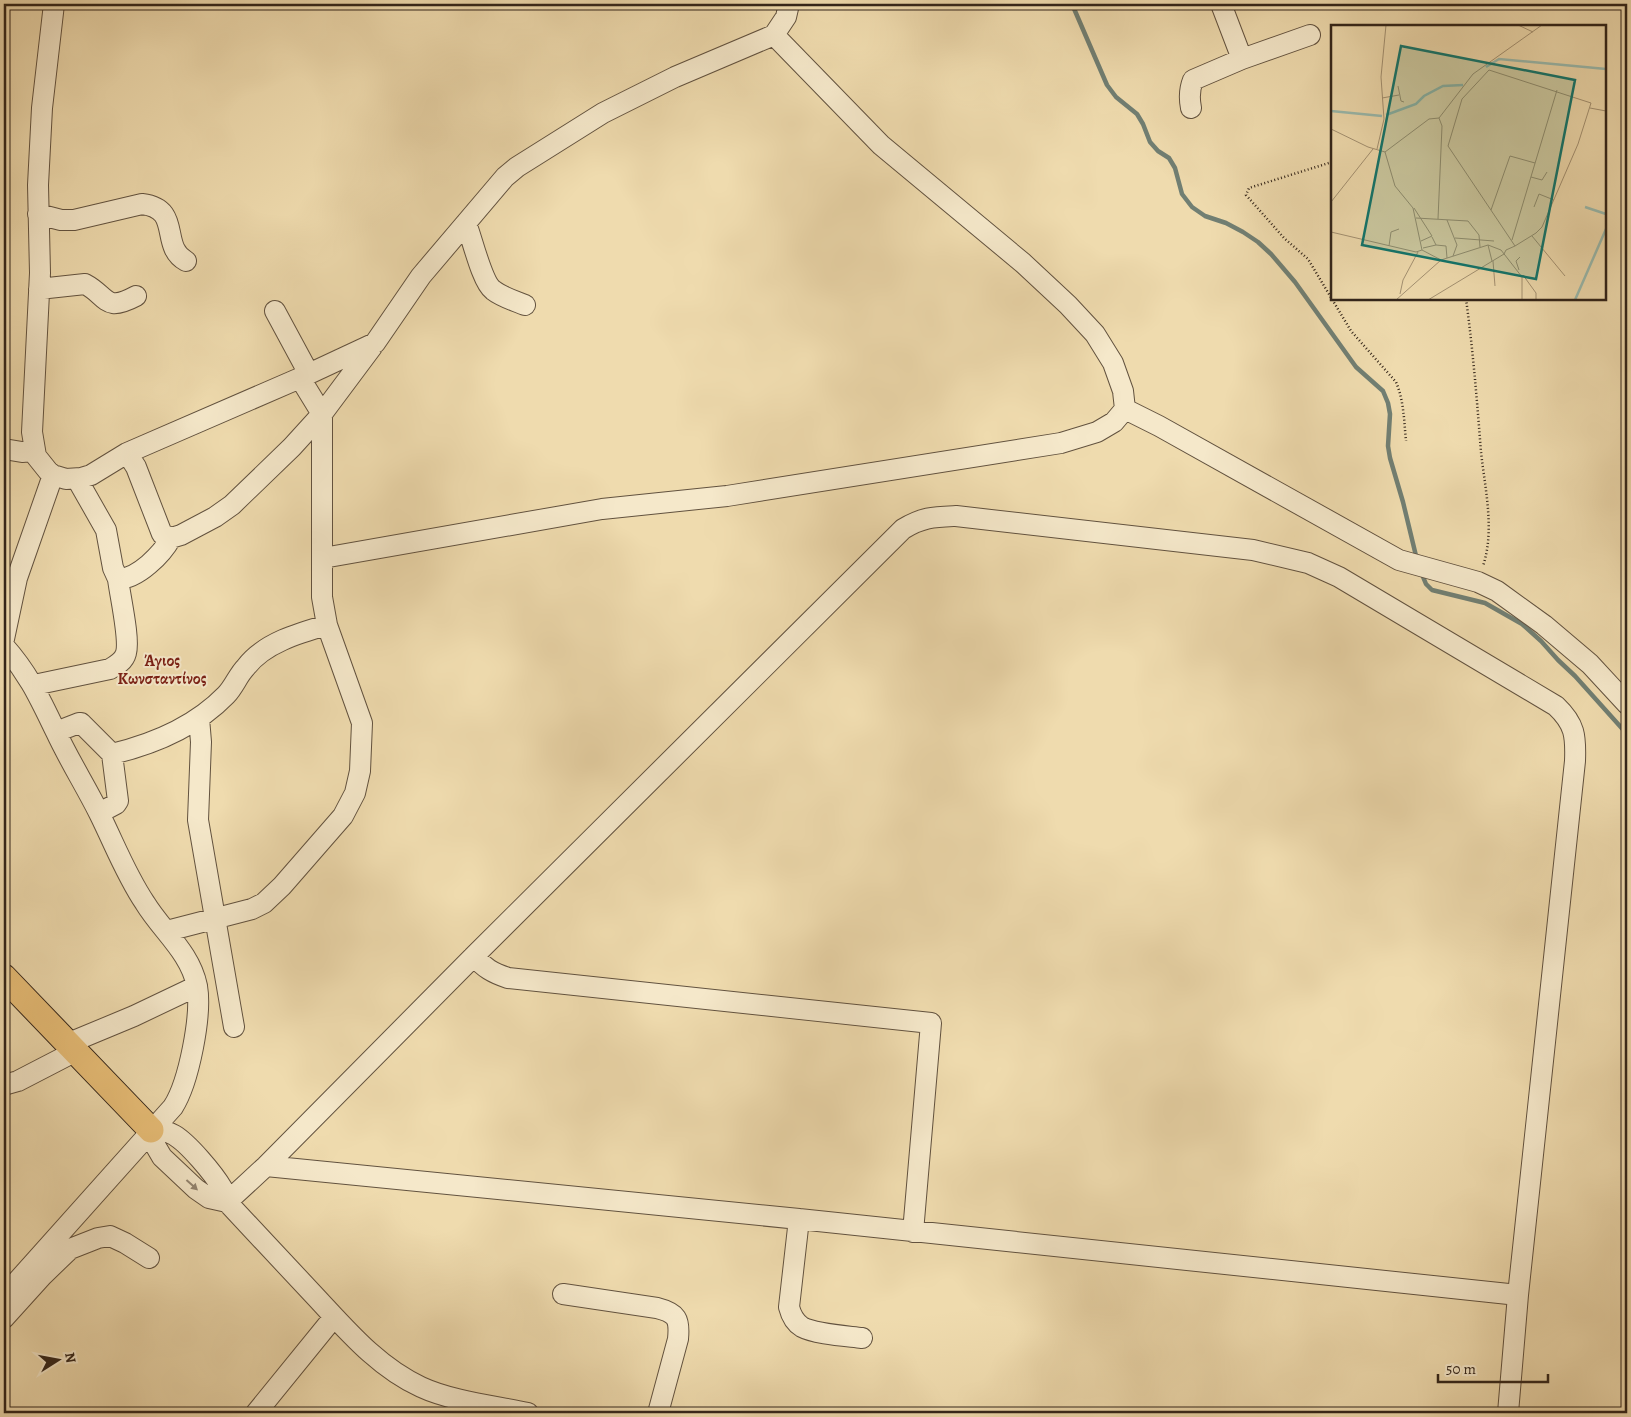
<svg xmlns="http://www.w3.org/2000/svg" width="1631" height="1417" viewBox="0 0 1631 1417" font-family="Alegreya,serif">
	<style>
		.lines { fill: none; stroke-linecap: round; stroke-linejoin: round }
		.stream { stroke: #717f73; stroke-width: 4.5 }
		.minor-casing { stroke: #62523f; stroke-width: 22 }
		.major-casing { stroke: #33251a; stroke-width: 27 }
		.path { stroke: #33251a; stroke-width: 2.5; stroke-dasharray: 1 2.5; stroke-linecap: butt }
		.minor { stroke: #f5e8ca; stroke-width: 20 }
		.major { stroke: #e8be77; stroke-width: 25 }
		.oneway { fill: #948672 }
		.labels { text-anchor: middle; stroke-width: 4; stroke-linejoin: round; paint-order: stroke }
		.quarter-label { font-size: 16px; font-weight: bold; fill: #7a1f14; stroke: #f5e8ca }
		.inset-river { fill: none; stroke: #9abbaf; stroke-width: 2.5 }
		.inset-road { fill: none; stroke: #a49273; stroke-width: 1 }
		.view { fill: #0f766e; fill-opacity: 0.15; stroke: #0f766e; stroke-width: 2.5 }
		.inset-edge { fill: none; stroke: #33251a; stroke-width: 2.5 }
	</style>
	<rect width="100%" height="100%" fill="#efdbae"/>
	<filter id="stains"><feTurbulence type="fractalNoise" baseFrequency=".004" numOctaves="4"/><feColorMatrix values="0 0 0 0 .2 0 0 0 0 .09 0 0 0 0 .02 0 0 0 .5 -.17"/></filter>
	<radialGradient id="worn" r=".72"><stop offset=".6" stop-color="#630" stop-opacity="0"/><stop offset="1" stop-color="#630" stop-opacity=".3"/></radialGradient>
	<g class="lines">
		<!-- stream -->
		<path class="stream" d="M1072 4 1107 85 1116 97 1137 114 1143 124 1150 142 1158 151 1169 158 1175 168 1182 194 1192 207 1205 216 1226 223 1243 232 1258 242 1271 254 1295 282 1356 367 1383 391 1388 403 1390 414 1388 446 1390 458 1403 502 1417 560
			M1421 572 1426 584 1432 590 1485 603 1522 624 1541 641 1558 660 1575 676 1627 734"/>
		<!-- minor casing -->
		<g class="minor-casing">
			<path id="minor" d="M54 4 42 108 38 185 40 273 32 432 36 456 48 471 53 475 66 479 81 478 91 475 127 453 300 378 375 343 421 276 505 177 517 167 603 113 675 77 774 35 786 17 789 4
				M1221 4 1242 59
				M1191 108C1189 98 1189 90 1193 80L1242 59 1310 35
				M38 214 61 220H74L142 204C183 209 159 246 186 261
				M466 223C472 238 482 282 493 290 502 297 515 301 525 305
				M39 289 85 284C108 296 104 313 136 296
				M275 311 309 374
				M1125 409 1159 426 1399 560 1478 582 1497 591 1544 625 1590 664 1627 704
				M4 449 22 452 34 451
				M127 453 136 467 162 534 171 538 181 535 215 517 232 505 292 447 322 414 372 347
				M77 479 106 530 113 568 118 579C138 579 162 554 171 538
				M323 558 602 509 727 496 1061 443 1097 432 1114 422 1125 409 1123 391 1113 363 1095 334 1068 305 1023 263 881 145 774 35
				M4 639 17 578 53 475
				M4 646C29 674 40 699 56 732 69 760 85 785 99 813 114 843 126 875 145 903 162 931 190 952 197 986 202 1015 189 1082 173 1107L4 1296
				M34 685 110 669C117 665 124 661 126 653 130 639 120 596 118 579
				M199 718 201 742 198 820 234 1027
				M56 732 79 723H81L112 754C154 744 195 727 226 695 234 687 238 675 246 667 264 643 299 633 327 625
				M99 813 116 804 118 801 112 754
				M167 931 252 909 264 903 282 886 343 816 355 793 360 771 362 723 327 625 322 597V414L300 378
				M474 956C484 968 493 973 508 978L931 1023 913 1232
				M69 1043 134 1016 197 986
				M4 1085 18 1081 76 1051
				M151 1130C159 1130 167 1131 174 1135 188 1143 214 1174 222 1188 224 1192 225 1198 227 1202 256 1233 284 1263 313 1294 345 1328 377 1367 421 1387 451 1401 495 1406 528 1413
				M151 1130 155 1145 162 1157 196 1189 209 1198 227 1202
				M266 1166 799 1219 1518 1295
				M227 1202 266 1166 474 956 903 529C923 517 934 517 956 516L1253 550 1308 563 1339 577 1556 706C1575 724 1576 736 1575 761L1518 1295 1508 1413
				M799 1219 789 1307C791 1315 794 1322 802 1327 815 1334 846 1336 862 1338
				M563 1294 657 1308C677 1313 680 1319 678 1339L658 1413
				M4 1318 42 1276 70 1249 98 1238 110 1236 125 1243 149 1258
				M256 1413 334 1317"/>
		</g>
		<!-- major casing -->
		<g class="major-casing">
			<path id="major" d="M4 977 151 1130"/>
		</g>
		<!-- path -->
		<path class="path" d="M1332 162 1249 188 1246 195 1284 238 1308 259 1351 331 1396 382C1404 401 1404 421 1406 441
			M1466 299C1473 350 1477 401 1481 452 1485 489 1495 530 1483 566"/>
		<!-- minor -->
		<use href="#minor" class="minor"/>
		<!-- major -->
		<use href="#major" class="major"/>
	</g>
	<!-- one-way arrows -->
	<defs><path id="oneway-solid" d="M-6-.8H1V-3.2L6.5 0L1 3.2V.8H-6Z" transform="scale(1.25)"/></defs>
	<use class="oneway" href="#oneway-solid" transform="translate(192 1185) rotate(42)"/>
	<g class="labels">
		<!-- quarter labels -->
		<g class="quarter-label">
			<text x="162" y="666">Άγιος<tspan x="162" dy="18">Κωνσταντίνος</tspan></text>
		</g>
	</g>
	<!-- overview -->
	<g transform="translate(1331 25)">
		<rect width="275" height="275" fill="#efdbae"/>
		<path class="inset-river" d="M155 42 168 34 275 44M0 86 51 91M55 90 85 79 93 71 112 61 132 60M254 182 275 189M244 275 275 204"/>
		<path class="inset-road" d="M187 0 202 7M67 61 70 76 73 77M51 73 68 70M259 83 275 86M0 104 37 122 54 127 64 161 82 183 91 225M46 124 53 94 50 52 55 0M54 127 98 94 108 93 142 49 211 0M200 152 211 155 216 147M0 177 42 124M203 182 208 169 223 175M83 183 101 211 90 216M160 185 179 131 204 138M85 193 137 196 148 210 149 222M107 194 111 101 108 93M116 195 126 220 122 231M0 207 85 227 91 225 110 235M201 211 234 251M124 213 163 216M181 215 226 65M105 220 115 221 116 233M157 220 161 236M58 221 60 207 68 204M92 223 105 220 101 212M173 229 175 225 184 221 205 208 211 202 247 119 260 78 158 45 131 74 117 121 184 221M162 236 164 261M188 245 185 236 189 232M192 250 205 268V275M69 269 72 255 87 227M65 275 110 235 157 220 170 225 191 252V275M97 275 173 229"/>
		<path class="view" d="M70 21 244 55 205 254 31 220Z"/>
		<rect width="275" height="275" class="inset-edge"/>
	</g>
	<!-- margin -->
	<rect width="1631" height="1417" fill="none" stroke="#efdbae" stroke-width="20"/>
	<rect x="5" y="5" width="1621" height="1407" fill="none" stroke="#33251a" stroke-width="2.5"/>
	<rect x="10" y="10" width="1611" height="1397" fill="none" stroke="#33251a"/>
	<!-- north arrow -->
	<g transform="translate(58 1360) rotate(79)" stroke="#f5e8ca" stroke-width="4" paint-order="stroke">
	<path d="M0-4L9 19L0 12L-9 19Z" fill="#33251a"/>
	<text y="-8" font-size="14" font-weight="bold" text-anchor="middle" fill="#33251a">N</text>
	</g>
	<!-- scale -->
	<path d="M1438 1374v8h110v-8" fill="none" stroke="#33251a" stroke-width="2.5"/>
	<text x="1446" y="1374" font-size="15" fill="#33251a" stroke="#f5e8ca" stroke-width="4" paint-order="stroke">50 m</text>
	<rect width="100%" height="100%" filter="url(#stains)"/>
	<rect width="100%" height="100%" fill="url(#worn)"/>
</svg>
